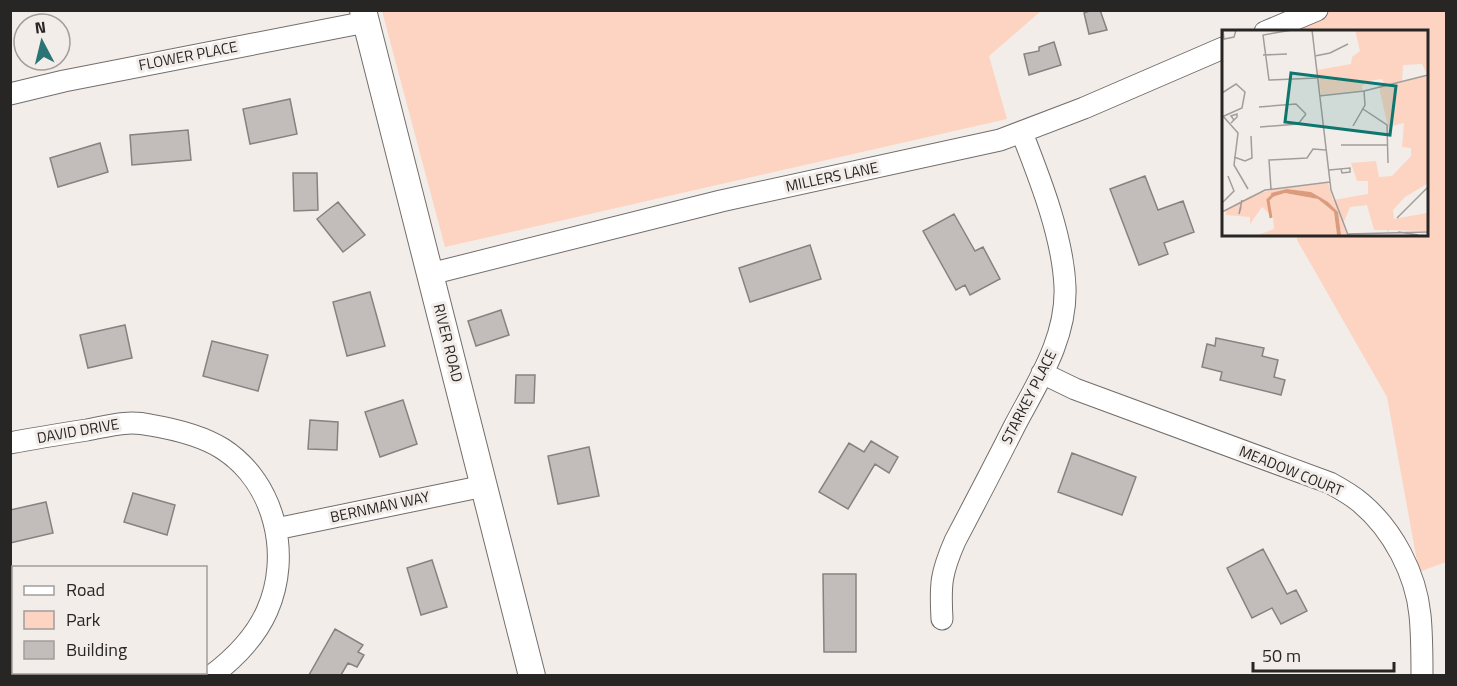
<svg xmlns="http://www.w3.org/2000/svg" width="1457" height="686" viewBox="0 0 1457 686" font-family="'Titillium Web',sans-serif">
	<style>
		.green { fill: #fcd4c1 }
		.building { fill: #c2bcba; stroke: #878280; stroke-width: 1.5 }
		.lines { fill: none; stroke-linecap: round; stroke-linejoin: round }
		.minor-casing { stroke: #736e6b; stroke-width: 23 }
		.tertiary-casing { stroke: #736e6b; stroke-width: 28 }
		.minor { stroke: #fff; stroke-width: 21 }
		.tertiary { stroke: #fff; stroke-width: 26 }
		.labels { text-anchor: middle; stroke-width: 6; stroke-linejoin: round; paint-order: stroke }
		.street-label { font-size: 15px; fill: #282625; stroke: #f3edea }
		.inset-river { fill: none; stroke: #db9c7e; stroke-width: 3 }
		.inset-road { fill: none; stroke: #a29d9b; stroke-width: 1.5 }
		.view { fill: #0f766e; fill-opacity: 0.15; stroke: #0f766e; stroke-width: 3 }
		.inset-edge { fill: none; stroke: #282625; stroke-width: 3 }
	</style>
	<rect width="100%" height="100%" fill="#f3edea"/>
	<!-- green -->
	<path class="green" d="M382 11V10L1041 11 989 56 1007 119 445 247Z
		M1305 11H1446V562L1419 572 1387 397 1297 240V234H1426V32H1265Z"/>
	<!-- building -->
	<path class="building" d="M1092 10H1100L1107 30 1089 34 1084 13Z
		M1054 42 1061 65 1029 75 1024 54 1039 51V47Z
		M290 99 297 134 250 144 243 109Z
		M188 130 191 160 132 165 130 135Z
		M100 143 108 172 58 187 50 158Z
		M293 173H317L318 210 294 211Z
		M1145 176 1158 210 1183 201 1194 232 1164 243 1168 254 1139 265 1110 189Z
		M338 202 365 235 343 252 317 219Z
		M954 214 975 251 983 247 1000 279 970 295 965 285 956 290 923 231Z
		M810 245 821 279 750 302 739 268Z
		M370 292 385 346 347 356 333 302Z
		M501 310 509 335 476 346 468 321Z
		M125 325 132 358 88 368 80 335Z
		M1216 338 1264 348 1262 356 1278 360 1274 377 1285 380 1281 395 1220 380 1222 372 1202 367 1207 344 1215 346Z
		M212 341 268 355 258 391 203 376Z
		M516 375H535L534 403H515Z
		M403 400 417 444 380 457 365 412Z
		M310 420 338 422 337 450 308 449Z
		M871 441 898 457 889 473 875 464 848 509 819 492 849 443 864 452Z
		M589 447 599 496 558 504 548 456Z
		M1072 453 1136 477 1122 515 1058 492Z
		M133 493 175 505 167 535 124 522Z
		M46 502 53 533 10 543V510Z
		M1263 549 1287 594 1296 590 1307 611 1281 624 1272 608 1252 618 1227 568Z
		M432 560 447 607 421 615 407 568Z
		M823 574H856V652H824Z
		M335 629 363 645 358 652 364 655 357 667 348 663 341 675H309Z"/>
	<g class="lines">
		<!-- minor casing -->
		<g class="minor-casing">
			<path id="minor" d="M1265 32 1317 10
				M10 94 64 81 366 22
				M430 274 721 201 1000 140 1084 108 1223 48
				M1042 373 1075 389 1330 483C1341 489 1352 495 1361 503 1393 530 1416 574 1420 615 1422 635 1422 656 1422 676
				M10 443C36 438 61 434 87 430 109 426 127 420 150 425 174 429 201 435 223 449 275 483 292 555 267 611 255 638 235 658 211 676
				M276 529 484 486
				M942 619C940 584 941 573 955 541 975 503 995 465 1014 427 1037 383 1067 339 1065 287 1063 237 1040 179 1022 133"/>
		</g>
		<!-- tertiary casing -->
		<g class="tertiary-casing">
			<path id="tertiary" d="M363 10 532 676"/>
		</g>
		<!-- minor -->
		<use href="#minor" class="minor"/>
		<!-- tertiary -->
		<use href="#tertiary" class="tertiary"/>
	</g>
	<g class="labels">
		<!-- street labels -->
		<g class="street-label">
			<text transform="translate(188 56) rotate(-11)" y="5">FLOWER PLACE</text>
			<text transform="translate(832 177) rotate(-12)" y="5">MILLERS LANE</text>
			<text transform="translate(448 343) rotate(76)" y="5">RIVER ROAD</text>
			<text transform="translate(1029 397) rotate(-63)" y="5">STARKEY PLACE</text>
			<text transform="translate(78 431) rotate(-10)" y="5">DAVID DRIVE</text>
			<text transform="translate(1291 471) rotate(22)" y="5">MEADOW COURT</text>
			<text transform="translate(380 507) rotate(-12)" y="5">BERNMAN WAY</text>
		</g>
	</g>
	<!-- overview -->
	<g transform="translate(1222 30)">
		<rect width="206" height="206" fill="#f3edea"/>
		<path d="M133 0H205V44L200 34 181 35 180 52 205 46V154L183 167 171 180 172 189 205 183V201L167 200 165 205V200H152L145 175 128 177 121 194 125 205H119L116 182 89 162 65 159 50 167 63 163 96 169 112 182 115 205H36L52 199 51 187 40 177 28 194V187L4 185V180L28 166 49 160 106 153 111 170 146 164V151H135L129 133 154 131 157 147 170 146 189 126V118L180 117 182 93 166 97 158 62V57L163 55 160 49 146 51 140 56 141 60 99 65 95 40 129 34 130 27 138 21Z" fill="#fcd4c1"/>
		<path d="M65 159 89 162 106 172 116 182 119 205H115L112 182 96 169 63 163 50 167 49 163Z" fill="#db9c7e"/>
		<path class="inset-river" d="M49 188 46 170 52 164"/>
		<path class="inset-road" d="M1 0 2 9 12 7 14 0M70 0 41 5 47 50 95 48M90 0 109 160 126 205M41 25 65 24M93 26 108 23 126 14M0 63 14 54 23 62 20 78 2 86M97 66 142 61 206 45M37 77 74 74 84 84M141 79 165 95 166 133M0 85 16 103 12 135 26 159M9 93 15 87V84L9 86 12 90M131 96 143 75 142 61M38 97 76 94 84 84M119 115H165M12 127 23 131 30 128 29 106M107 140 128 138V142L120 143 119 139M49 159 47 130 85 128 91 119 104 120M0 173 12 161 6 146M19 177 17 184 20 170M0 182 43 160 108 152M175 188 206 157M176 202 196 205M125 204 206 202"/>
		<path class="view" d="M69 43 174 56 168 105 63 92Z"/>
		<rect width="206" height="206" class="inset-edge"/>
	</g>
	<!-- border -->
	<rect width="1457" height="686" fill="none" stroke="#282625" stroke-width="24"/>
	<!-- legend -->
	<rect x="12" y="566" width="195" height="108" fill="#f3edea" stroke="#a29d9b" stroke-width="1.5"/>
	<rect x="24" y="586" width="30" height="9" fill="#ffffff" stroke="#a29d9b" stroke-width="1.5"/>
	<text x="66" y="596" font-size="18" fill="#282625">Road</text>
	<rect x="24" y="611" width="30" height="18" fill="#fcd4c1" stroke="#a29d9b" stroke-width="1.5"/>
	<text x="66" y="626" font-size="18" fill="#282625">Park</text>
	<rect x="24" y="641" width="30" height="18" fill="#c2bcba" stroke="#a29d9b" stroke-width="1.5"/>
	<text x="66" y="656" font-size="18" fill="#282625">Building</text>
	<!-- north arrow -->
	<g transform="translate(42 42) rotate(353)"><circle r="28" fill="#f3edea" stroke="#a29d9b" stroke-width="1.5"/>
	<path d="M0-4.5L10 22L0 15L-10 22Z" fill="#2a7476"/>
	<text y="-9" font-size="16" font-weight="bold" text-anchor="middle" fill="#282625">N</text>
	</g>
	<!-- scale -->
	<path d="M1253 662v9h141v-9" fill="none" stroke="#282625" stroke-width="3"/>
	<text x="1262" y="662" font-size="18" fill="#282625" stroke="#f3edea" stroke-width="4.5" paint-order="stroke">50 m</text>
</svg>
